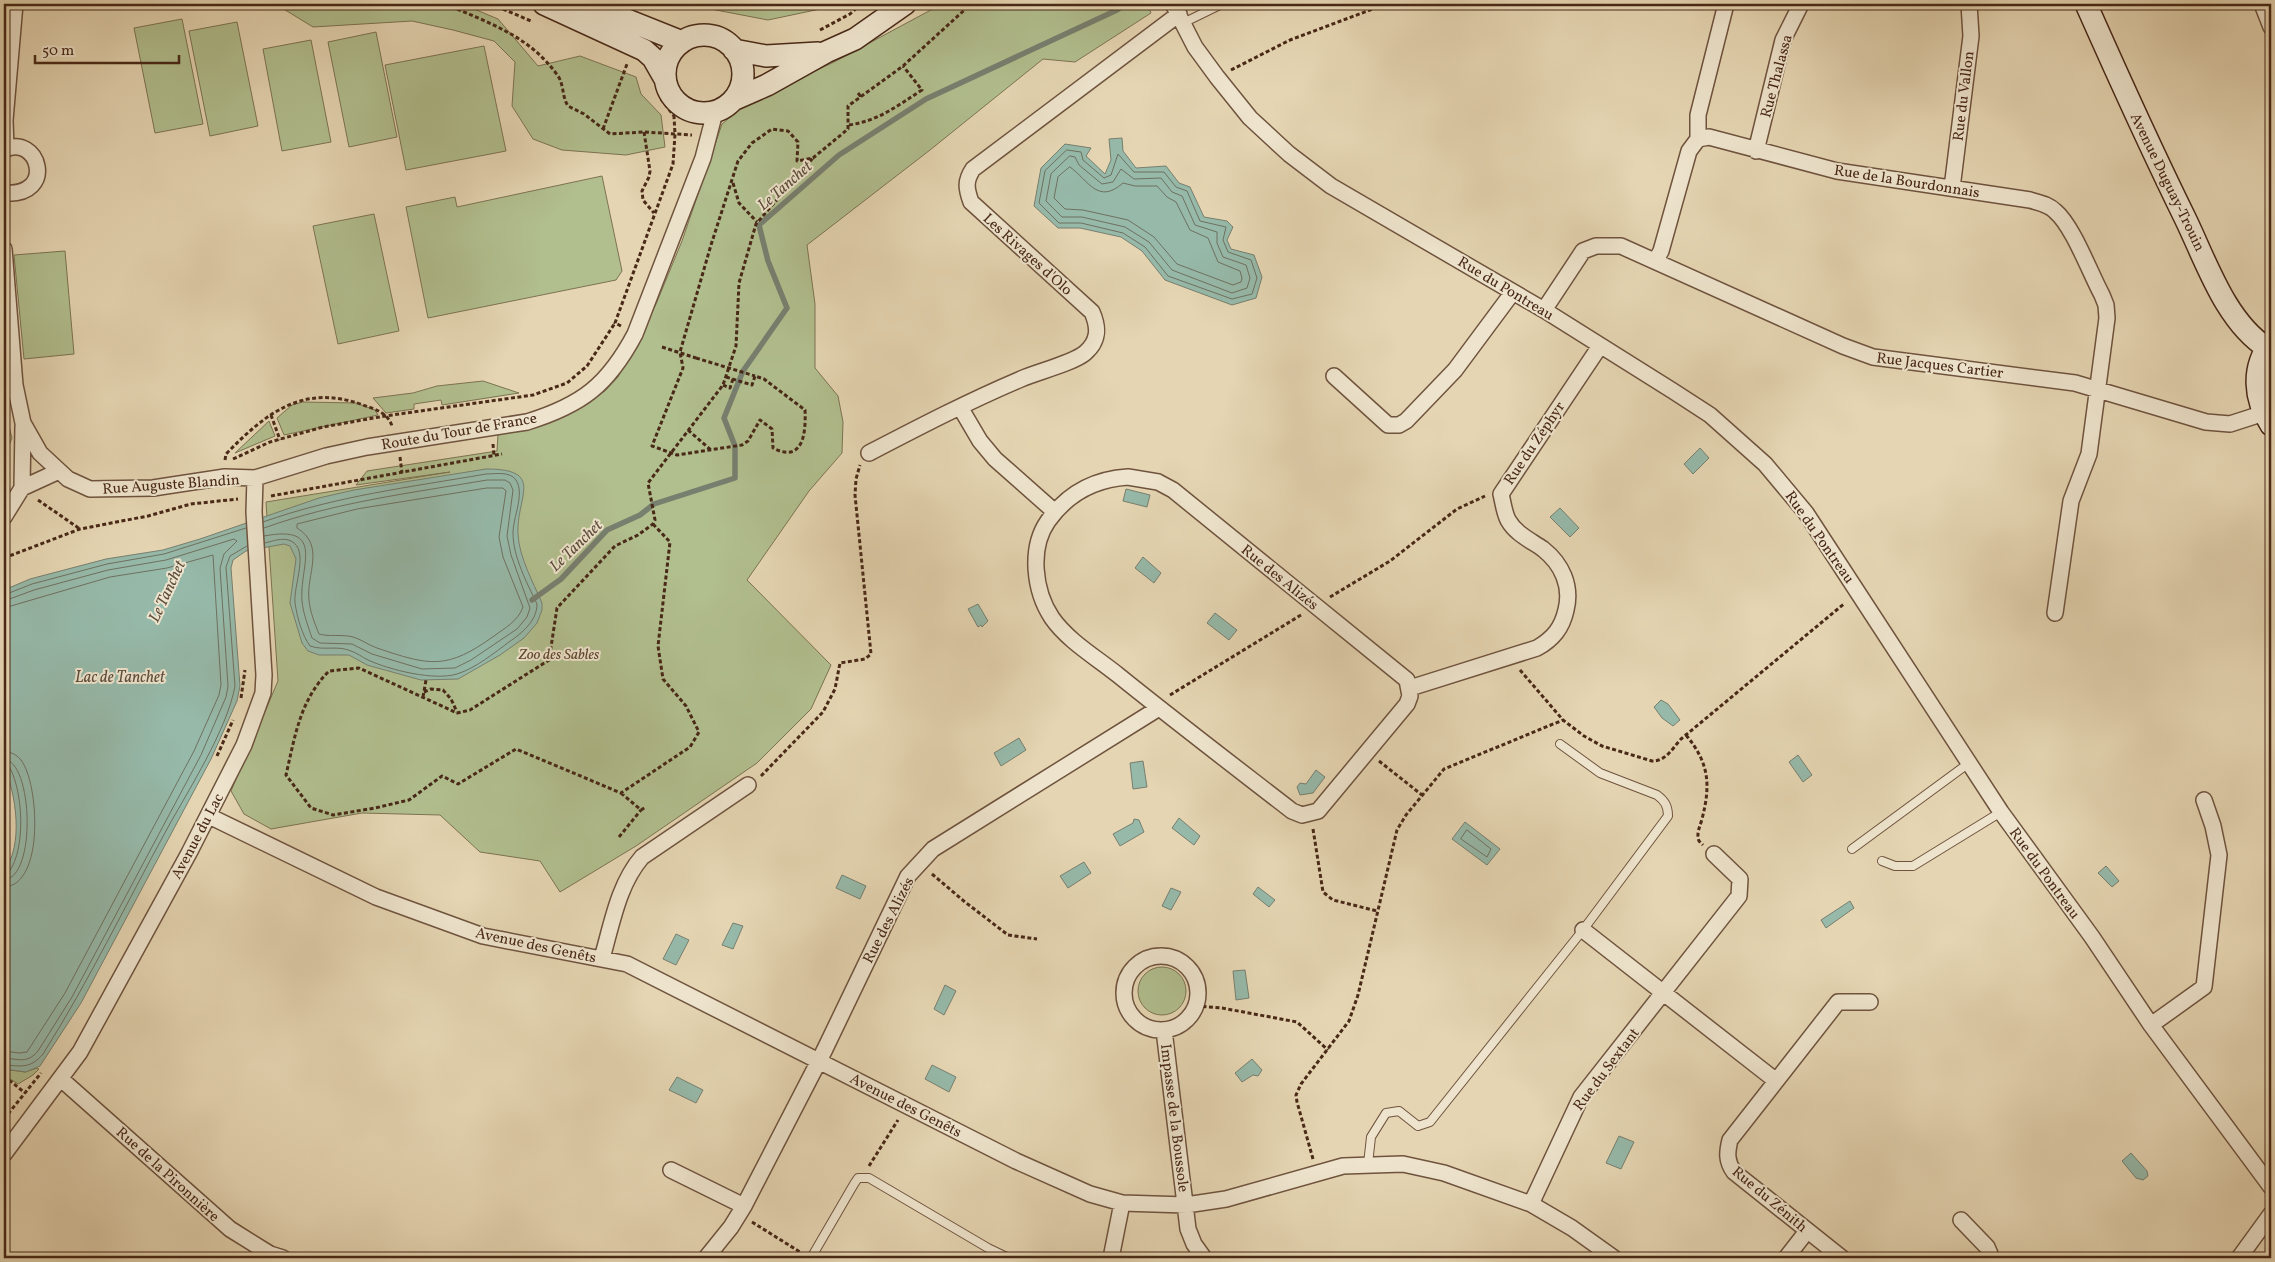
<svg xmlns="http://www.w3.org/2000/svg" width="2275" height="1262" viewBox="0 0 2275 1262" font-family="Vollkorn,serif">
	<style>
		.green { fill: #b1be8e; stroke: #7c7352 }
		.water { fill: #96b9a9; stroke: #777f6f }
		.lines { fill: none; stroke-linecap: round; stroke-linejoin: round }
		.shore { stroke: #6f7060; stroke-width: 1 }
		.stream { stroke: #777f6f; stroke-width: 5.5 }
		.lane-casing { stroke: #6f533e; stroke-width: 10 }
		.street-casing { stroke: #6f533e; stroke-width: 18 }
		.secondary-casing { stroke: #482817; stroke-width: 24 }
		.path { stroke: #482817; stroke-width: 3; stroke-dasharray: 4 2.5; stroke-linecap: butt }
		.lane { stroke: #eee4cd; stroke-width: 8 }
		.street { stroke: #eee4cd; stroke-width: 15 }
		.secondary { stroke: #eee4cd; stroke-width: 21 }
		.path-bridge { stroke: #482817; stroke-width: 3; stroke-dasharray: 4 2.5; stroke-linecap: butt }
		.labels { text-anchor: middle; stroke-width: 4; stroke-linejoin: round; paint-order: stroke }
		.street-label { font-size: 15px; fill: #482817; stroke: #eee4cd }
		.park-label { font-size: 15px; font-style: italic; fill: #5d462f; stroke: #eee4cd }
		.water-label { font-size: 16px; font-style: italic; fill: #5c4c3c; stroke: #eee4cd }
	</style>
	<rect width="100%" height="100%" fill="#e5d5b2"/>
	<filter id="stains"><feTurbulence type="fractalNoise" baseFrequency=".004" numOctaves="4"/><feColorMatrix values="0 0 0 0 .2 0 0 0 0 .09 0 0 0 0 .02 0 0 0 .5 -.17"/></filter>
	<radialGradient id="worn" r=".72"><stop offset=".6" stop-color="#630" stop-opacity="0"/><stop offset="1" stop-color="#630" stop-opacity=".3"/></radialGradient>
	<!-- green -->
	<path class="green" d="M264 4H462L498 19 538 66 580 56 636 77 641 94 661 115 665 147 626 155 562 150 533 139 512 106 515 62 494 41 453 30 412 21 313 27 282 8Z
		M647 4H830L825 8 768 20 695 6Z
		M942 4H1147L1151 13 1075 62 1043 59 930 150 807 245 815 304V368L838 396 843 422 842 453 809 491 747 580 831 665 811 709 757 763 636 846 560 892 540 861 480 852 440 815 362 813 271 829 244 814 231 791 278 681 266 502 450 472 356 485 367 471 497 451 498 434 574 411 605 391 618 377 656 304 682 241 722 124 748 102 834 62Z
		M182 19 203 124 155 133 134 28Z
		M237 22 258 126 210 136 189 31Z
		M376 32 397 137 349 147 328 42Z
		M311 40 331 142 282 151 263 49Z
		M484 46 506 151 406 170 385 65Z
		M602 176 622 271 616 280 428 318 406 207 455 197 457 207Z
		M374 214 399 331 338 344 313 226Z
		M65 251 74 354 24 359 14 255Z
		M483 381 519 393 442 405 441 400 414 404V409L386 413 373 398 413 393 437 386Z
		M303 402 356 403 375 410 378 415 284 435 277 418 292 405Z
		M4 408 12 438 4 458Z
		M269 421 275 436 235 453Z
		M1138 991a24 24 0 1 1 48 0a24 24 0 1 1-48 0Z
		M37 1068 39 1069 33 1075 18 1084 4 1075V1069L25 1072Z"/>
	<!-- water -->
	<path class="water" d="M1122 138 1123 151 1136 168 1166 166 1179 183 1190 187 1204 217 1227 221 1233 227 1227 240 1231 249 1254 255 1262 277 1256 298 1232 305 1165 280 1142 251 1121 237 1080 228H1058L1034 206 1041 168 1065 144 1091 148 1086 156 1105 174 1111 160 1109 139Z
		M1700 448 1709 458 1693 474 1684 464Z
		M486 469C546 469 516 497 518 534 519 557 533 582 542 603V610L537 623 524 638 500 655 458 679 421 680 367 665 349 655H319L308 651 302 643 290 603 296 559 290 546 284 544 246 551 233 560 231 568 240 686 237 701 211 759 81 1003 40 1066 26 1072 4 1069V871C24 845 16 794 4 766V590L30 579 106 559 163 550 200 539 319 498 354 490Z
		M1126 489 1150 495 1147 507 1123 501Z
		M1560 508 1579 528 1570 537 1550 517Z
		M1143 557 1161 573 1154 583 1135 568Z
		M978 604 988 621 982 627 981 625 978 627 968 609Z
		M1215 613 1237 630 1229 640 1207 623Z
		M1661 700 1668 704 1680 720 1673 726 1662 718 1654 707Z
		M1019 738 1026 750 1001 766 994 753Z
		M1798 755 1812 775 1803 782 1789 762Z
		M1143 761 1147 787 1133 789 1130 763Z
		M1316 770 1325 777 1313 793 1300 795 1297 787 1300 783 1306 784Z
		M1179 818 1200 836 1194 845 1172 828Z
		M1134 819 1139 820 1144 832 1120 846 1113 834 1133 823Z
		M1465 822 1500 849 1487 865 1452 839Z
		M1084 862 1091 873 1068 888 1060 876Z
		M2106 866 2119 881 2112 887 2098 873Z
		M842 875 866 886 860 899 836 888Z
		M1258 887 1275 900 1269 907 1253 894Z
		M1171 888 1181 892 1171 910 1162 906Z
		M1850 901 1854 908 1826 928 1821 920Z
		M733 923 743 926 733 949 722 945Z
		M676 934 689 940 676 965 663 959Z
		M1245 970 1249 998 1236 1000 1233 971Z
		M945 985 956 991 944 1015 934 1009Z
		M1252 1059 1262 1070 1258 1076 1253 1075 1242 1082 1235 1073Z
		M932 1065 956 1077 949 1092 925 1079Z
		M677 1077 703 1090 696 1103 669 1090Z
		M1619 1136 1634 1142 1621 1169 1606 1163Z
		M2131 1153 2147 1171 2148 1176 2143 1180 2136 1178 2122 1161Z"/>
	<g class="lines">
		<!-- shore -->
		<path class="shore" d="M1067 150 1081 152 1083 160 1104 178 1111 175 1118 154 1134 172H1164L1176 187 1187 191 1200 221 1226 227 1223 240 1228 252 1251 260 1257 278 1252 294 1232 299 1168 276 1145 247 1123 233 1081 223H1059L1039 203 1045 171Z
			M1070 156 1075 157 1079 165 1102 184 1113 182 1121 169 1134 179 1161 178 1172 192 1182 196 1195 225 1217 232V243L1223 257 1246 265 1250 278 1247 288 1232 293 1172 270 1149 242 1125 227 1082 217H1062L1046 201 1051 174Z
			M1070 167C1089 181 1098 205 1123 183L1135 186H1157L1167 197 1176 202 1190 230 1208 238 1218 262 1240 271 1242 278 1241 282 1233 285 1177 264 1154 237 1128 220 1083 210 1065 209 1054 198 1058 177Z
			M487 488H503L506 491 499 537 503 557 523 607C518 621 505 628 494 636 447 670 430 666 377 648 368 645 361 639 353 637 342 634 329 637 319 634 315 624 310 612 309 600 306 574 326 546 297 528V524L357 509Z
			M263 522C336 496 411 487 486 474 495 474 510 471 516 480 525 494 513 517 513 533 513 557 527 583 537 604 537 621 522 633 509 642 494 653 476 668 457 674 434 681 390 670 368 660 362 657 357 653 351 651 338 645 324 651 310 646 302 635 297 617 295 603 293 586 310 550 291 541 283 537 273 541 265 543
			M264 528C336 502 411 493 487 480H505L510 483 513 490 507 536 511 555 530 608 527 617 517 629 471 660 455 668 422 669 372 654 352 644 320 643 312 638C308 626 303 613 302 601 299 566 327 524 264 536
			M4 595 32 584 107 564 164 554 246 528
			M4 601 34 590 108 570 166 560 234 539 237 541 224 554 220 568 228 686 226 697 201 755 72 997 38 1051C27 1064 19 1059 4 1058
			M4 608 110 577 167 568 213 555 221 685 219 695 194 751 65 993 27 1052 19 1053 4 1051
			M4 752C11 752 16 754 21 760 39 783 45 886 4 887
			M4 759C33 761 37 878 4 880
			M4 766 10 768C23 793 26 848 9 872L4 873
			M1467 830 1491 849 1487 857 1461 839Z
			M4 1065C22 1066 30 1069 43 1054 89 981 126 904 167 829 189 789 227 730 235 686L226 567 230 556 247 546"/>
		<!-- stream -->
		<path class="stream" d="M532 600 561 579 607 530 640 515 654 504 735 478V446L724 418 743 371 787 308 768 261 759 225 839 155 926 99 1117 10 1125 4"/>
		<!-- lane casing -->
		<g class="lane-casing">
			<path id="lane" d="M1183 23 1222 4
				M1852 849 1969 763
				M1882 861 1895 866H1913L2001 812
				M1368 1164 1371 1137 1386 1113 1399 1111 1418 1126 1430 1122 1583 930 1668 816C1668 806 1665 801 1657 795L1600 773 1560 744
				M811 1258 854 1184 858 1178H869L988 1248 1009 1258"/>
		</g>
		<!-- street casing -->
		<g class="street-casing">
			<path id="street" d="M1173 4 1195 47 1217 77 1250 118 1289 154 1331 186 1544 310 1673 391 1710 415 1765 464 1806 513 2001 812 2092 937 2151 1025 2271 1187
				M2262 4 2271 27
				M1698 139V115L1726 4
				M6 148 5 120 15 4
				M4 150C38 132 58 197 4 193
				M1756 151 1783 40 1801 4
				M1952 188 1971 36 1969 4
				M4 249 15 385 23 423 40 453 68 479 90 489 153 488 225 477 255 478 326 456 367 447 527 422C582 405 608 385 635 334L703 158 715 112
				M1656 260 1661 251 1689 151 1698 139 1709 137 1837 171 2030 200C2039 203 2048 204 2055 211 2073 226 2090 273 2102 295L2106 305 2107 318 2089 454 2071 501 2055 613
				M1544 310 1583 251 1596 246H1621L1843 346 1873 357 2075 383 2206 422 2230 424 2264 413
				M1334 376 1388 425H1399L1406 421 1455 370 1513 292
				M960 407 980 441 995 459 1055 512
				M869 453C919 427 969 401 1021 379 1037 372 1073 363 1085 353 1099 341 1099 328 1092 312L971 202C966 188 965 181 973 169L1179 14
				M1128 477 1158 482 1173 490 1407 680 1410 696 1407 704 1318 811 1302 815 1292 811C1234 766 1175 721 1118 675 1097 658 1068 641 1052 618 1034 591 1029 548 1048 521 1068 493 1095 479 1128 477Z
				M22 488 59 471
				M4 517 22 488 23 426
				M1410 688 1537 648C1553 639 1562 628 1566 610 1572 586 1562 564 1543 549 1530 540 1516 534 1508 520 1504 512 1503 502 1501 494L1600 346
				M209 816 376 897 483 936 627 964 1016 1161 1090 1194 1122 1203 1186 1205 1226 1199 1343 1166 1403 1164 1444 1173 1531 1204 1572 1228 1614 1258
				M1583 930 1775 1080
				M1124 993a37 37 0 1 1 74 0a37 37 0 1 1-74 0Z
				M602 958C612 924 618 885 642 857L748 785
				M2151 1025 2204 987 2219 855 2213 826 2204 800
				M1164 1030 1188 1229 1194 1244 1204 1258
				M61 1079 230 1229 270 1254 283 1258
				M4 1154 80 1052 189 853 244 745 263 693 264 675 254 512 255 478
				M671 1170 744 1206
				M1531 1204 1581 1097 1739 896 1740 879 1714 854
				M1961 1220 1987 1247 1990 1254 1988 1258
				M706 1258 731 1227 744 1206 824 1051 908 876 933 849 1159 708
				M1111 1258 1122 1203
				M1786 1258 1807 1231
				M1842 1258 1734 1172C1726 1161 1727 1152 1730 1140L1838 1002H1870
				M2239 1258 2271 1214"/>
		</g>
		<!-- secondary casing -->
		<g class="secondary-casing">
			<path id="secondary" d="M544 4 644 50 653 58 665 79
				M587 4 682 42
				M2086 4C2118 76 2150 147 2185 218 2206 261 2225 321 2267 348
				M665 74a39 39 0 1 1 78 0a39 39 0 1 1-78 0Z
				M734 50 766 56 818 53
				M733 100 767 85 826 52 855 39 905 4
				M2271 342C2251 368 2254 399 2271 425"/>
		</g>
		<!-- path -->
		<path class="path" d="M445 4C489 23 530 36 558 76 564 85 562 97 568 106L584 114 610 134 644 132 692 135
			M491 4 531 21
			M820 30 850 14 861 4
			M1231 70 1290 40 1386 4
			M858 93 861 97
			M661 99 674 116
			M849 125C878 121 897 106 922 90L903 66
			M603 129 627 64
			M644 132 650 171 649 177 642 191 643 200 654 213
			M733 183 739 203 757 222
			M621 326 615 323 673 164 675 134 673 99
			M662 347 696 358
			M726 377 752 385 755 376 764 379 805 410C806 431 804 464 773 448L772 429 760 420 748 441 742 445 677 455 652 446 683 368 680 352 711 245 738 161 752 143 772 129 788 131 798 142 797 161 813 158 848 129V106L903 66 971 4
			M723 385 730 388 733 379
			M271 415 280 440
			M688 430 711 450
			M493 444 494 456
			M400 457 402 473
			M233 459 270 442 323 427 385 416 533 395 567 383 587 366 615 323
			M225 460 226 454C266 413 303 383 363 405 375 409 388 413 392 426
			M271 496 502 454
			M38 500 80 529
			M653 524 670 542 658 646 663 679 686 706 699 732 690 747 621 793 516 749 458 784 442 776 409 800 375 808 333 815 311 808 286 775C295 736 300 700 329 671L359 668 457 713 470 710 549 660 557 608 615 546 638 535 653 524 655 520 648 483 723 385 736 346 739 283 756 224 813 158
			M4 558 80 529 148 516 191 504 238 499
			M1330 597 1390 561 1457 509 1485 496
			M1520 670 1563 720 1584 736 1602 746 1652 761C1666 761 1672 749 1681 739L1845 603
			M424 692 431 689 443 690 451 699 457 712
			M1170 695 1301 615
			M423 697 426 680
			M241 698 245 670
			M1686 735C1709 763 1711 784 1702 819 1700 827 1696 833 1699 841L1703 845
			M217 756 233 720
			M1379 761 1422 795
			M761 776 823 712 835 689 840 663 865 659 871 654 855 495 856 479 860 465
			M621 793 641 810 646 807
			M1313 829 1323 892 1333 900 1377 911
			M619 837 641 810
			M932 874 965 902 1008 935 1037 939
			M1196 1006 1222 1008 1297 1022 1328 1050
			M4 1076 25 1093
			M4 1119 41 1073
			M1313 1159 1297 1102 1296 1095 1301 1084 1349 1021 1358 995 1397 830 1406 815 1444 769 1563 720
			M869 1166 898 1120
			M752 1222 800 1252"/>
		<!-- lane -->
		<use href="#lane" class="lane"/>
		<!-- street -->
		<use href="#street" class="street"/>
		<!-- secondary -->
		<use href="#secondary" class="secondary"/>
		<!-- path-bridge -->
		<path class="path-bridge" d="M696 358 755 376"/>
	</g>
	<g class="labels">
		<!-- street labels -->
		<g class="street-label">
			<text transform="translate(1776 76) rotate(-75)" y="5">Rue Thalassa</text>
			<text transform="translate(1963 96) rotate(-83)" y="5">Rue du Vallon</text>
			<text transform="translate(1907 181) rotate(9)" y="5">Rue de la Bourdonnais</text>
			<text transform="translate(2168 182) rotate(64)" y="5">Avenue Duguay-Trouin</text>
			<text transform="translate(1028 254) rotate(42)" y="5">Les Rivages d'Olo</text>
			<text transform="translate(1506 288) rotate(31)" y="5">Rue du Pontreau</text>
			<text transform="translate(1940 365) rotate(7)" y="5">Rue Jacques Cartier</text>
			<text transform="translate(459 431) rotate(-10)" y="5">Route du Tour de France</text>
			<text transform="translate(1534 443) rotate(-56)" y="5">Rue du Zéphyr</text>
			<text transform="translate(171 484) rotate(-4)" y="5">Rue Auguste Blandin</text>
			<text transform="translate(1820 537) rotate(55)" y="5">Rue du Pontreau</text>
			<text transform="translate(1280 577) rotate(39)" y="5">Rue des Alizés</text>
			<text transform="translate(197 836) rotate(-62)" y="5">Avenue du Lac</text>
			<text transform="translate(2045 873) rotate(54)" y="5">Rue du Pontreau</text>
			<text transform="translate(888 920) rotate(-63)" y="5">Rue des Alizés</text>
			<text transform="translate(536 945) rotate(12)" y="5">Avenue des Genêts</text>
			<text transform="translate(1606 1069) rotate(-53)" y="5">Rue du Sextant</text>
			<text transform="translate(906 1105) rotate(27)" y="5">Avenue des Genêts</text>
			<text transform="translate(1175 1118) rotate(83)" y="5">Impasse de la Boussole</text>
			<text transform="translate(168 1174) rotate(42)" y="5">Rue de la Pironnière</text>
			<text transform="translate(1770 1199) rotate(40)" y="5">Rue du Zénith</text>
		</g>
		<!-- park labels -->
		<g class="park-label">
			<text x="559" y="659">Zoo des Sables</text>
		</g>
		<!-- water labels -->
		<g class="water-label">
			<text transform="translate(784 185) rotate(-41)" y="6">Le Tanchet</text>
			<text transform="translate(575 545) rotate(-44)" y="6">Le Tanchet</text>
			<text transform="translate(166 591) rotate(-65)" y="6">Le Tanchet</text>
			<text x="120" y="682">Lac de Tanchet</text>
		</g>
	</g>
	<!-- margin -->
	<rect width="2275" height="1262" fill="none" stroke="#e5d5b2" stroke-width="20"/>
	<rect x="5" y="5" width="2265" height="1252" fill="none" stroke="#482817" stroke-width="2.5"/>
	<rect x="10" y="10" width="2255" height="1242" fill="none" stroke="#482817"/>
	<!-- scale -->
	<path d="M35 55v8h144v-8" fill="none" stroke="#482817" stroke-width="2.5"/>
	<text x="42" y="55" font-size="15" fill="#482817" stroke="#eee4cd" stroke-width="4" paint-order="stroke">50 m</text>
	<rect width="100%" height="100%" filter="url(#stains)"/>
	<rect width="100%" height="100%" fill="url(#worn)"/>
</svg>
